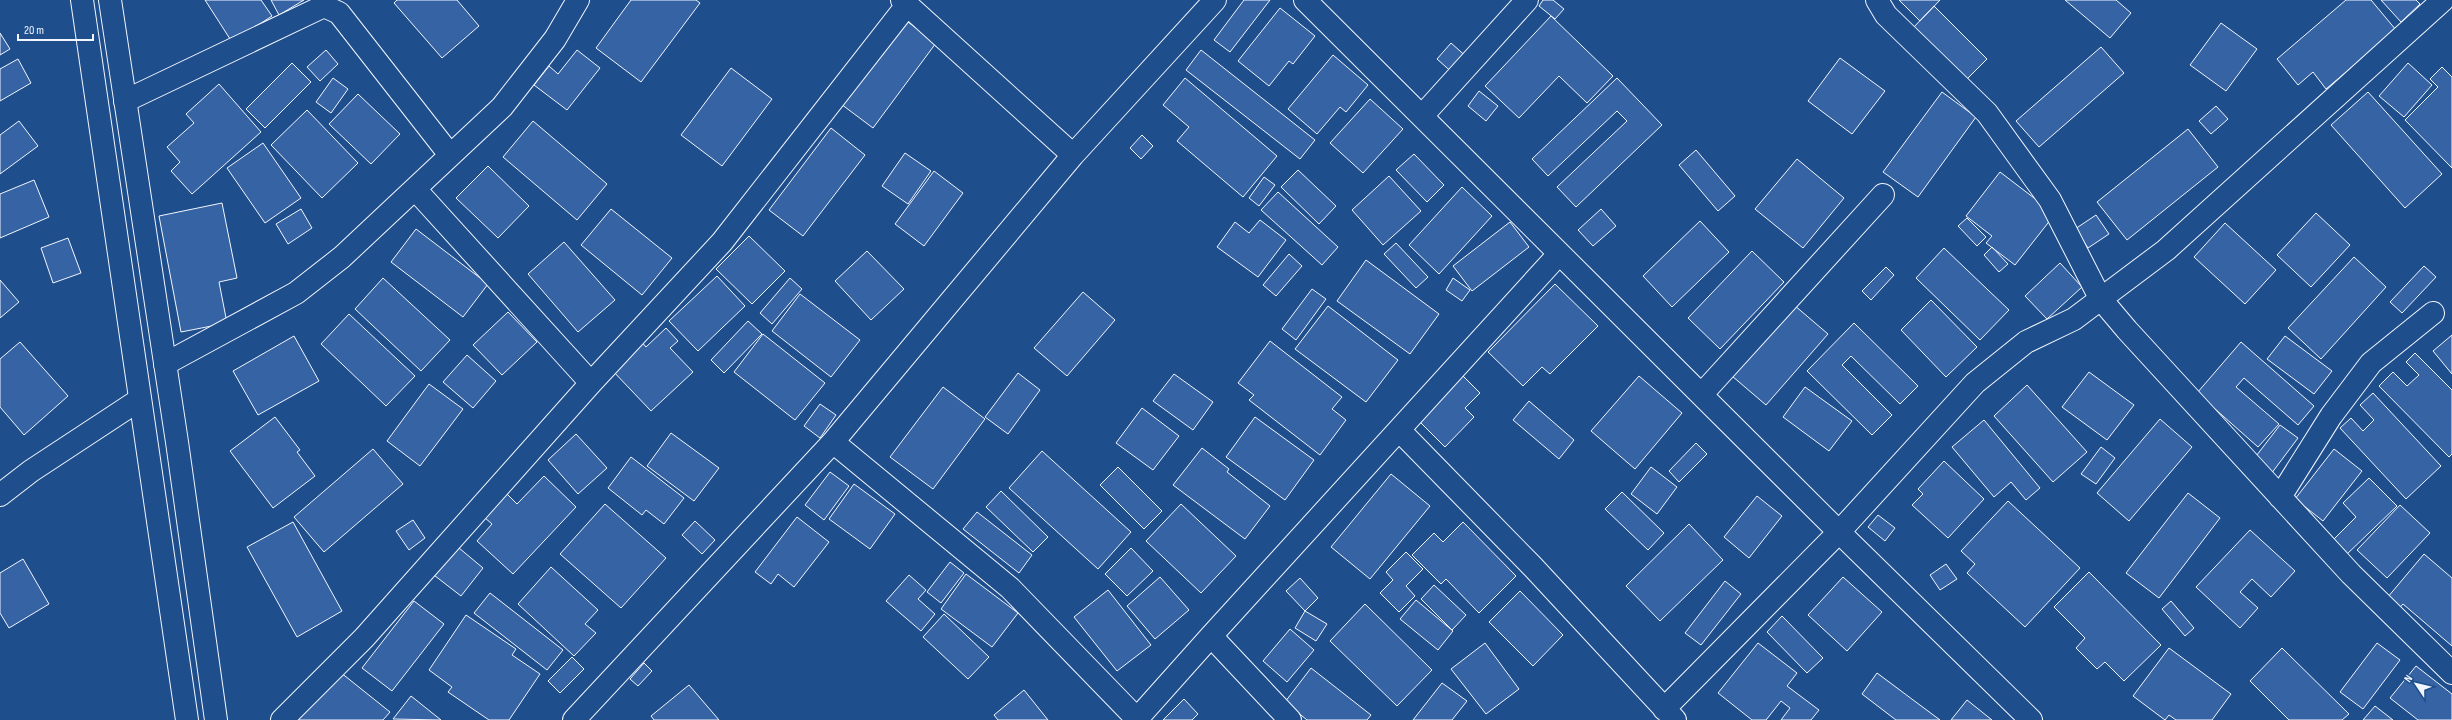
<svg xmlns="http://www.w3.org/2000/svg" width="2452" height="720" viewBox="0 0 2452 720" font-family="'Sofia Sans Condensed',sans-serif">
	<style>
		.building { fill: #3563a3; stroke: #f2f6ff }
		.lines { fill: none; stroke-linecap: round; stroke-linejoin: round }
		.minor-casing { stroke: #f2f6ff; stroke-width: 24 }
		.primary-casing { stroke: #f2f6ff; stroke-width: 24 }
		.minor { stroke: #1f4e8c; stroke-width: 22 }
		.primary { stroke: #1f4e8c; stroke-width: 22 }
	</style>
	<rect width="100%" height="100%" fill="#1f4e8c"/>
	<!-- building -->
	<path class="building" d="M205 0H261L272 16 232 42Z
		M271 0H304L279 15Z
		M397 0H457L479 26 442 58 394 3Z
		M631 0H696L700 3 641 82 596 48Z
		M1244 0H1270L1230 52 1214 40Z
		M1543 0H1553L1564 9 1555 19 1539 6Z
		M1899 0H1940L1920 21Z
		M2065 0H2116L2131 13 2110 38Z
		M2346 0H2371L2396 30 2326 89 2313 72 2298 85 2277 59Z
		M2381 0H2416L2420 4 2401 22Z
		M1934 6 1987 59 1963 83 1911 30Z
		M1280 8 1315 36 1293 64 1289 61 1269 86 1238 61Z
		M900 16 936 43 873 128 837 101Z
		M1551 16 1613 76 1587 103 1559 76 1519 118 1485 86Z
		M2221 23 2257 49 2226 91 2190 65Z
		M0 33 10 49 0 55Z
		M1451 43 1469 59 1455 75 1437 59Z
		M2101 47 2124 73 2039 147 2016 121Z
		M326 50 338 64 320 81 307 67Z
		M577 50 600 68 567 110 534 85 549 66 558 74Z
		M1201 50 1315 140 1300 159 1186 70Z
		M1333 55 1368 85 1346 112 1340 107 1317 134 1288 109Z
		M1840 58 1885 91 1852 134 1808 101Z
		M18 59 31 83 0 101V69Z
		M292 63 311 82 265 128 246 109Z
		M2408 63 2432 85 2404 117 2379 96Z
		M2442 67 2452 77V168L2405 120 2438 87 2430 79Z
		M731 68 772 99 722 166 681 135Z
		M333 78 348 89 331 113 316 102Z
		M1185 78 1277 156 1243 197 1177 141 1189 127 1163 105Z
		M1617 78 1662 125 1576 207 1557 187 1627 121 1617 111 1548 176 1532 159Z
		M219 84 261 132 192 194 171 171 180 162 167 147 194 123 186 114Z
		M1479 91 1498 106 1486 121 1468 106Z
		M1942 92 1976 117 1918 197 1883 172Z
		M2368 92 2442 174 2405 208 2331 125Z
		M358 94 400 134 371 164 329 124Z
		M1370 99 1403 129 1363 173 1330 143Z
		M2216 106 2228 119 2211 134 2199 121Z
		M307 110 358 163 322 198 271 145Z
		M19 121 38 146 0 174V135Z
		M533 121 607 184 577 220 503 157Z
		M831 128 865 155 803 236 769 210Z
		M2188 129 2218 167 2127 240 2097 202Z
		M1142 135 1153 146 1141 159 1130 148Z
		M263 143 301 198 265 223 227 168Z
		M1696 150 1735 196 1718 211 1679 165Z
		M905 153 931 171 908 204 882 186Z
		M1414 154 1444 185 1427 202 1396 170Z
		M1797 159 1844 198 1803 248 1755 209Z
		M488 166 529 206 498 238 456 198Z
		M1298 170 1336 206 1319 224 1281 187Z
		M934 171 963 193 924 246 895 224Z
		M2000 172 2055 214 2015 265 1986 243 1992 236 1966 216Z
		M1389 176 1421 211 1383 245 1352 210Z
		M1264 177 1275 185 1259 206 1249 198Z
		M34 180 49 217 0 238V194Z
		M1462 187 1492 216 1439 274 1409 245Z
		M1278 192 1338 247 1322 265 1261 210Z
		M222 203 237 278 219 282 227 323 181 332 159 216Z
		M301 209 312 228 288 244 276 224Z
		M611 209 672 258 642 295 581 245Z
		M1601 209 1616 226 1593 246 1578 230Z
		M2316 213 2350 245 2311 287 2277 255Z
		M2096 215 2109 234 2088 248 2075 229Z
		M1967 218 1986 237 1977 246 1958 226Z
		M1260 220 1286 240 1258 277 1217 247 1235 222 1249 233Z
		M1700 221 1729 252 1672 307 1643 276Z
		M1510 222 1529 247 1472 291 1453 266Z
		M2225 223 2276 270 2245 304 2194 257Z
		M416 229 488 284 463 317 391 262Z
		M749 236 785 271 752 304 716 269Z
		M68 238 81 273 53 283 41 248Z
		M564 242 615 300 578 332 528 274Z
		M1396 243 1428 277 1416 288 1384 254Z
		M1992 247 2008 264 1999 272 1984 255Z
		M1944 248 2009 310 1980 340 1916 278Z
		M867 251 904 289 871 320 835 281Z
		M1752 251 1784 282 1720 349 1688 318Z
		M1289 254 1302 266 1276 296 1263 285Z
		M2354 257 2386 287 2321 359 2288 328Z
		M1366 260 1439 314 1410 354 1337 301Z
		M2060 263 2082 287 2047 319 2025 296Z
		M2424 266 2436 277 2402 313 2390 302Z
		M1886 267 1894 275 1871 300 1862 291Z
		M717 276 745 306 698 351 669 321Z
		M383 278 450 340 421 371 355 309Z
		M790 278 802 289 772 324 760 313Z
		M1453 278 1470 290 1462 301 1446 290Z
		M0 280 19 302 0 318Z
		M1555 284 1598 326 1550 374 1542 367 1523 386 1488 352Z
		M1312 289 1326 299 1296 340 1282 329Z
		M1083 292 1115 320 1067 376 1034 348Z
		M800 294 860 340 831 377 772 331Z
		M1931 300 1977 347 1946 377 1901 330Z
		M1794 305 1828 334 1766 405 1732 376Z
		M1328 306 1398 360 1366 402 1295 349Z
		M508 312 537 342 502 375 473 345Z
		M349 314 415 376 386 406 321 344Z
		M748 321 762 334 724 373 711 360Z
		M1854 323 1918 386 1900 404 1851 356 1842 365 1892 415 1872 435 1807 371Z
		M666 328 678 341 670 348 693 372 651 411 610 368 640 340 646 347Z
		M763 334 825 383 795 420 734 372Z
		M2452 335V374L2433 351Z
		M294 336 319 381 258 415 233 371Z
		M2285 336 2332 371 2314 394 2267 359Z
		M1270 341 1342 397 1332 409 1346 420 1320 455 1249 400 1254 395 1238 383Z
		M20 342 68 396 24 435 0 407V359Z
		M2241 342 2314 406 2298 425 2244 378 2236 387 2279 424 2258 447 2197 393Z
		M2415 353 2452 390V454L2449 457 2379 386 2393 372 2407 386 2419 375 2406 362Z
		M467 355 496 381 473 408 443 382Z
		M2089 372 2134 405 2107 440 2062 407Z
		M1018 373 1040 390 1008 434 985 417Z
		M1174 374 1213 402 1193 430 1153 401Z
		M1463 376 1480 393 1465 408 1474 417 1445 447 1419 421Z
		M1639 376 1682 413 1635 469 1591 431Z
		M429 384 463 409 420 466 387 441Z
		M2027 385 2087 452 2053 482 1994 416Z
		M943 387 985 419 933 489 890 457Z
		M1805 387 1852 421 1829 451 1783 417Z
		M2373 393 2441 466 2406 499 2340 428 2351 418 2363 431 2374 420 2360 405Z
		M1529 401 1574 440 1559 459 1513 420Z
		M820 404 836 415 820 438 804 426Z
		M1142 408 1179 436 1153 470 1116 443Z
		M275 417 300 450 297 452 315 476 273 508 230 451Z
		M1255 417 1314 460 1285 500 1226 457Z
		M2160 419 2192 447 2129 521 2097 493Z
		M1984 420 2040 488 2026 500 2011 482 1994 497 1952 447Z
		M2280 425 2298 438 2271 474 2253 460Z
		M671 433 719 468 694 501 647 466Z
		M576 434 607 468 578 494 548 460Z
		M1696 443 1707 454 1679 482 1669 471Z
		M2101 447 2115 458 2096 484 2081 474Z
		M1202 448 1229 469 1227 472 1270 506 1245 539 1173 485Z
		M373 449 403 484 324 552 294 517Z
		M2334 449 2362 471 2323 521 2295 499Z
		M1042 451 1131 532 1098 569 1009 488Z
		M631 457 684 498 664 524 646 510 642 515 608 488Z
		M1944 461 1984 499 1948 538 1912 505 1923 494 1918 489Z
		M1118 467 1162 511 1144 529 1100 485Z
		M1651 467 1677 487 1657 514 1631 494Z
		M830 472 849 486 824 520 805 505Z
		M1391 474 1430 506 1370 579 1331 547Z
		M544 476 576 507 513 574 477 541 492 524 484 517 506 493 517 504Z
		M2369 478 2397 506 2345 556 2331 542 2356 517 2343 503Z
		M854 484 895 514 870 549 829 519Z
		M1001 491 1048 537 1033 552 986 507Z
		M1622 492 1664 533 1648 550 1605 509Z
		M2188 493 2220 518 2159 598 2126 573Z
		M1757 496 1782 516 1749 558 1724 537Z
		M2008 501 2080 568 2025 627 1967 573 1975 564 1961 551Z
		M605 504 666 558 621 608 560 554Z
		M1181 504 1236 556 1201 593 1146 541Z
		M2400 505 2430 533 2387 578 2357 550Z
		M977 512 1032 555 1019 573 963 529Z
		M1878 515 1895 528 1885 541 1868 527Z
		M797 517 829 542 794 587 778 574 771 584 755 572Z
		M413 520 425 538 409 550 396 531Z
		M695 521 715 540 702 554 682 535Z
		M293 522 342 611 297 637 247 547Z
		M1463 522 1516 576 1479 613 1446 579 1441 584 1412 555 1434 533 1443 542Z
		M1689 524 1723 560 1660 621 1626 586Z
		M2250 530 2295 571 2271 597 2252 579 2240 592 2258 608 2240 628 2196 587Z
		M453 543 483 568 461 596 430 572Z
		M1131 548 1153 571 1127 596 1105 574Z
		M1406 552 1423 569 1406 586 1415 596 1399 612 1380 593 1393 580 1386 572Z
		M2424 554 2452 578V646L2403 604 2394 614 2382 604Z
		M23 559 49 604 9 628 0 613V573Z
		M950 562 964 573 941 603 927 592Z
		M1946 564 1957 579 1940 590 1930 575Z
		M551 567 598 610 585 624 596 633 574 656 518 604Z
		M2089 572 2161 645 2124 681 2105 662 2097 669 2076 648 2085 638 2054 607Z
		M966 574 1018 613 992 647 941 609Z
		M909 575 926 590 918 599 935 614 921 631 886 601Z
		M1160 577 1189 610 1155 639 1127 606Z
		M1843 577 1882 612 1847 651 1808 615Z
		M1300 578 1318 598 1305 611 1286 591Z
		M1725 581 1741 594 1701 645 1685 633Z
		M1434 585 1466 615 1452 630 1421 599Z
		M1108 590 1151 645 1117 671 1074 617Z
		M1520 591 1563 635 1533 666 1489 622Z
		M490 593 563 650 547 670 474 613Z
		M1416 600 1453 631 1438 650 1400 619Z
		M414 601 444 624 392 691 362 668Z
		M2171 601 2194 628 2185 636 2162 609Z
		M1365 604 1432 670 1397 706 1330 641Z
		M1305 611 1327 624 1316 641 1295 628Z
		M944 614 989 657 968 679 923 637Z
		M466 615 516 649 512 655 540 674 509 720H489L448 692 452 687 429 670Z
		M1782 616 1823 658 1807 673 1767 632Z
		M1290 629 1314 650 1287 682 1263 661Z
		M1485 643 1519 689 1486 714 1451 669Z
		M1758 643 1797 673 1787 686 1819 710 1811 720H1781L1790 708 1781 701 1766 720H1752L1718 693Z
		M2377 643 2400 660 2363 709 2340 692Z
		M2169 648 2231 694 2212 720H2176L2169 715 2165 720 2133 696Z
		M2282 648 2349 714 2342 720H2289L2250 681Z
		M572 657 584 669 560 693 548 681Z
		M644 663 652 671 638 686 630 679Z
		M2416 666 2452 694V720H2418L2390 698Z
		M335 668 390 712 383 720H294Z
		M1311 668 1371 715 1367 720H1307L1285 702Z
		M1877 673 1940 720H1896L1862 694Z
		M1442 683 1467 701 1452 720H1413Z
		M689 685 719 720H654L651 716Z
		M1024 690 1048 720H998L994 715Z
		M411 696 441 720 393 719Z
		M1184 699 1198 714 1192 720H1163Z
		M1967 700 1992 720H1951Z
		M2375 706 2393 720H2363Z"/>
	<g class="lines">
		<!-- minor casing -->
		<g class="minor-casing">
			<path id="minor" d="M902 0 1073 155
				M1305 0 1839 532 2031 720
				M1877 0 1886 15 1987 113 2050 200 2100 298 2127 330 2351 574 2452 673
				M125 101 324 6 339 13 450 155
				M1422 116 1527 0
				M415 189 591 383
				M165 364 296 293 342 257 502 107 555 39 578 0
				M1702 394 1883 195
				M1399 430 1533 567 1675 720
				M833 442 1010 588 1137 719
				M0 495 31 471 139 400
				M2280 497 2331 416 2371 363 2433 313
				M1211 636 1290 720
				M1664 709 1839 532 1975 383 2026 342 2074 319 2166 250 2443 0
				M282 720 364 638 591 383 722 242 907 5
				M574 720 833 442 1073 155 1215 0
				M1136 720 1211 636 1559 254"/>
		</g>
		<!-- primary casing -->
		<g class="primary-casing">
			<path id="primary" d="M82 0 187 720
				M110 0 177 442 216 720"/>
		</g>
		<!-- minor -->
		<use href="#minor" class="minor"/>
		<!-- primary -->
		<use href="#primary" class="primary"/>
	</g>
	<!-- north arrow -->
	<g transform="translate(2416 684) rotate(305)" stroke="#1f4e8c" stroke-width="3" paint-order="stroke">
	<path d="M0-3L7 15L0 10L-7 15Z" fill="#f2f6ff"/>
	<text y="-6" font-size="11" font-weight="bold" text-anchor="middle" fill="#f2f6ff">N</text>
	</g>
	<!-- scale -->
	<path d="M18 34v6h75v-6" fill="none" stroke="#f2f6ff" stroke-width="2"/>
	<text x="24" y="34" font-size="12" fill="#f2f6ff" stroke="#1f4e8c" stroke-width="3" paint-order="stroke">20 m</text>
</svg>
